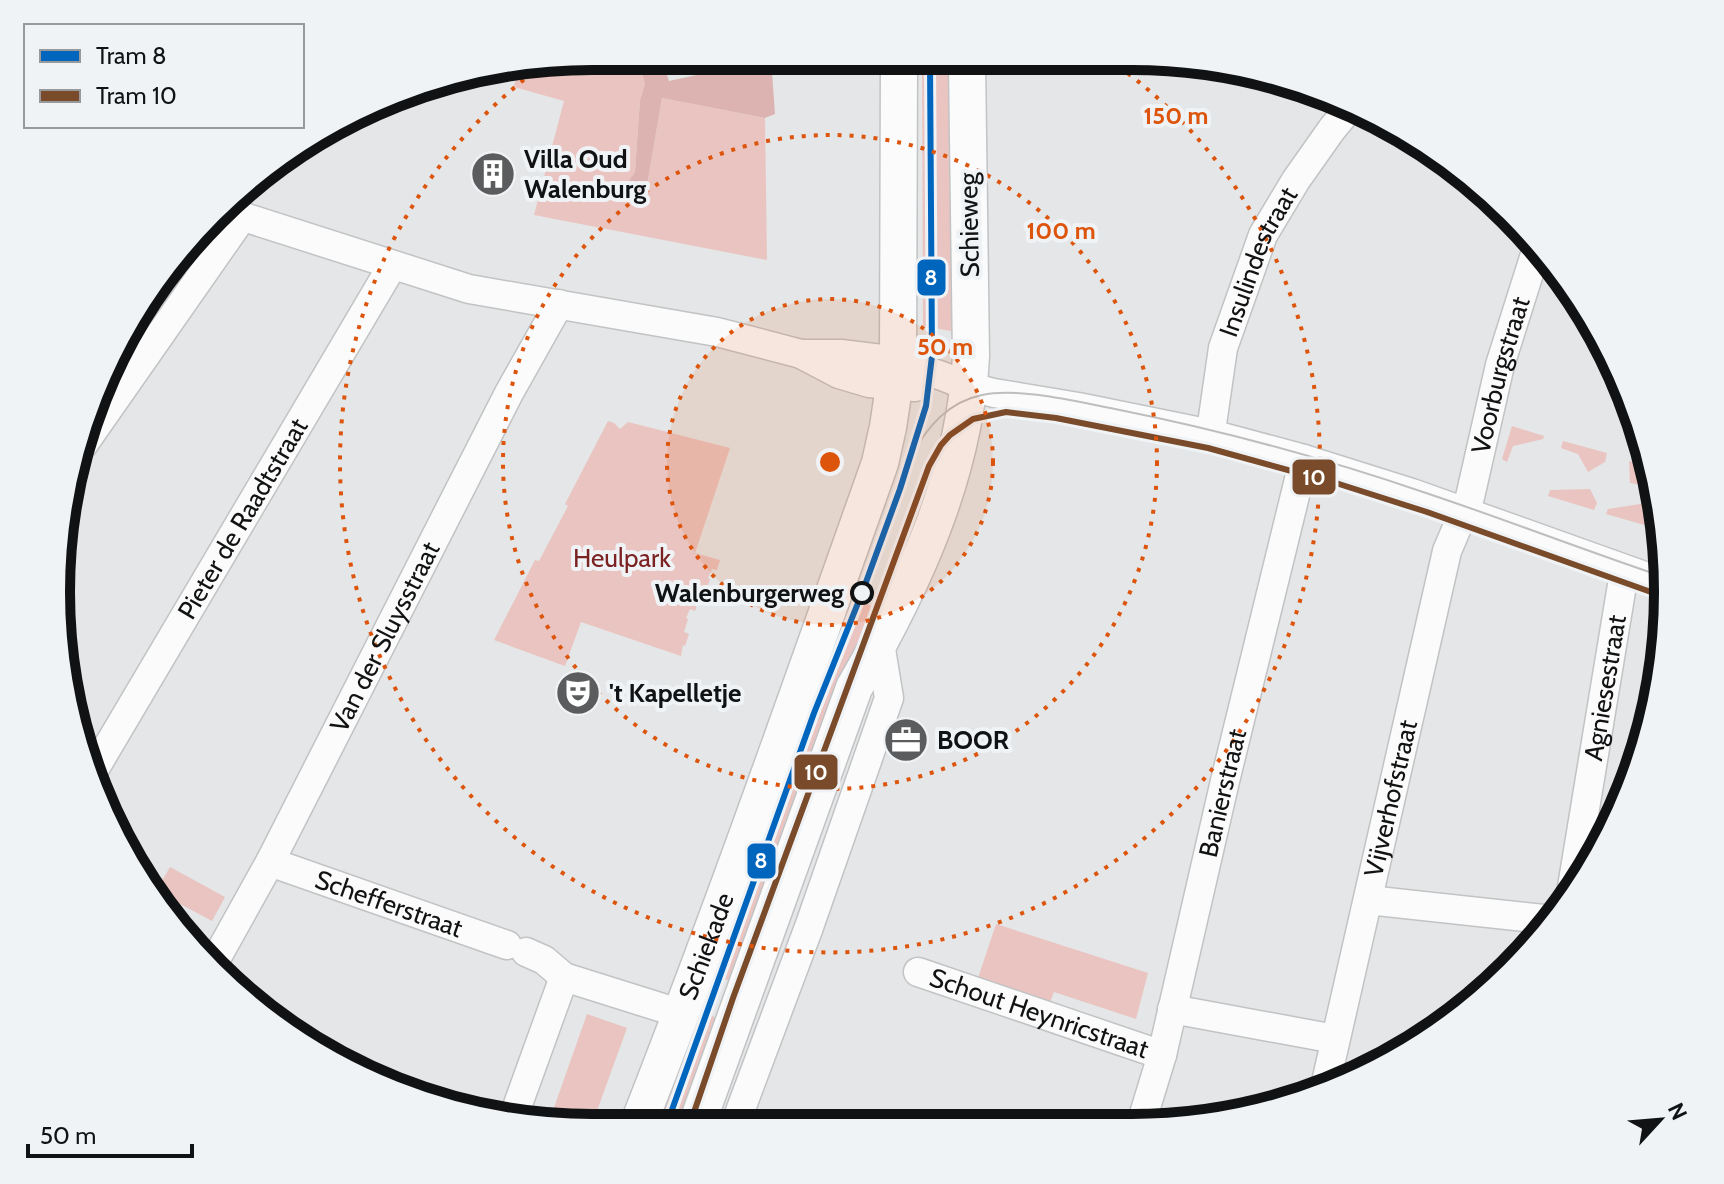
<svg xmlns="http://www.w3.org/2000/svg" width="1724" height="1184" viewBox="0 0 1724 1184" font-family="Cabin,sans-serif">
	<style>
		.green { fill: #eac4c0 }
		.forest { fill: #dcb3b0 }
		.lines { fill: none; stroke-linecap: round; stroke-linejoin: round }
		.minor-casing { stroke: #c1c3c4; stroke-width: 31 }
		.major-casing { stroke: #c1c3c4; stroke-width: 39 }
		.minor { stroke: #fbfbfb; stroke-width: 28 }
		.major { stroke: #fbfbfb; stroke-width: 36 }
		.tram { stroke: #bdbebe; stroke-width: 2 }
		.tram-1-casing { stroke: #f0f3f6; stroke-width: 12 }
		.tram-2-casing { stroke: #f0f3f6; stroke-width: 12 }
		.tram-1 { stroke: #0065bd; stroke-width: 6 }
		.tram-2 { stroke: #7a4b2a; stroke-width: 6 }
		.ring { fill: none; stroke: #dd550c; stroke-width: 4; stroke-dasharray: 4 8 }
		.stop-dot { fill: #f0f3f6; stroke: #111213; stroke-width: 4 }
		.labels { text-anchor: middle; stroke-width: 8; stroke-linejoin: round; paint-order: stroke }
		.poi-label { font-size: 26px; font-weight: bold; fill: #111213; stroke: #f0f3f6; text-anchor: start }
		.street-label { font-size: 26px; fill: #111213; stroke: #f0f3f6 }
		.park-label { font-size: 26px; fill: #7b2322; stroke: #f0f3f6 }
		.stop-label { font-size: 26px; font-weight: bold; fill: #111213; stroke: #f0f3f6; text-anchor: end }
		.rim { fill: none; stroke: #111213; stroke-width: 10 }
		.centre { fill: #dd550c; stroke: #f0f3f6; stroke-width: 4 }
		.ring-label { font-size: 24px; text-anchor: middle; font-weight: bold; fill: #dd550c; stroke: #f0f3f6; stroke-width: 8; stroke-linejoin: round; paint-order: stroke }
		.line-badge { stroke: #f0f3f6; stroke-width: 3 }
		.badge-label { font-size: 22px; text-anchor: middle; font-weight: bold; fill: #fff }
	</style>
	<rect width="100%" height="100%" fill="#e4e6e7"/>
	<!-- green -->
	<path class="green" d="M592 56 637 57 645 84 640 100 635 172 624 189 646 191 662 98 765 118 767 260 534 215 564 101 514 87 518 68Z
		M922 61 954 62 956 332 923 326Z
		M608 421 614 423 620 429 628 422 730 448 695 553 720 560 717 570 712 569 708 578 710 579 706 591 701 589 697 598 699 599 695 611 690 609 686 618 688 619 684 632 689 634 685 646 683 645 681 656 581 622 565 666 494 640 535 560 539 561 568 506 565 504Z
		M1512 426 1544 436 1543 439 1513 446 1507 462 1502 459Z
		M1563 441 1607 453 1605 462 1588 472 1578 454 1561 448Z
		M1629 461 1652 467 1655 479 1642 485 1630 483Z
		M1590 489 1597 503 1594 510 1548 496 1550 490Z
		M1659 501 1662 530 1606 514 1608 509Z
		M863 602 883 611 738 984 710 974 814 692 826 694Z
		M170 867 225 897 212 921 156 891Z
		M996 924 1148 973 1136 1019 1054 992 1049 1005 978 978Z
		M697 1008 726 1023 690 1121 656 1120Z
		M587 1014 627 1028 594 1119H550Z"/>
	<!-- forest -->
	<path class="forest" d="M637 57H661L669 81 771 59 775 114 765 118 662 98 646 191 623 189 635 172 640 100 645 84Z"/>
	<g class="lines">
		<!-- minor casing -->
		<g class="minor-casing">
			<g id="minor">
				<path d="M225 211 469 289 717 332 801 354 839 374 869 383 915 387"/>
				<path d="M801 354H841L898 361 942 376 970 387 994 393 1078 407 1211 434 1304 459 1412 493 1667 584"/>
				<path id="s1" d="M1210 438 1223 348 1263 235 1296 180 1332 129 1352 105"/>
				<path d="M83 445 243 216"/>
				<path id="s2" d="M94 770 392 266"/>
				<path id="s3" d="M270 862 507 945"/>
				<path id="s4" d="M1570 899 1624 573 1626 570"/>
				<path d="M1368 900 1553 920"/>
				<path d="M526 952 544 960 564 977 682 1014"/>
				<path id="s5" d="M211 968 270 862 509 393 559 304"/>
				<path id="s6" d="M918 972 1162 1055"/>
				<path d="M1172 1009 1335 1039"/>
				<path id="s7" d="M1324 1091 1447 551 1470 497 1500 365 1538 245"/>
				<path d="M513 1118 564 977"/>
				<path d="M736 1122 809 927 889 698 880 643"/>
				<path id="s8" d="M1140 1127 1162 1055 1225 781 1304 459"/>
			</g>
		</g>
		<!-- major casing -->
		<g class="major-casing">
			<g id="major">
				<path id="s9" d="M640 1120C725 903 802 683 880 463L888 427 898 361 899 61"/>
				<path d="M698 1121 854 688C913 586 965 475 971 356L967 62"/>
			</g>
		</g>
		<!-- minor -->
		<use href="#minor" class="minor"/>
		<!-- major -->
		<use href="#major" class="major"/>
		<!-- tram -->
		<path class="tram" d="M911 456C928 426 948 402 982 395 1018 387 1078 402 1115 409 1220 430 1324 458 1426 493 1507 520 1586 551 1667 578"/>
		<!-- tram-1 casing -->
		<g class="tram-1-casing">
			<path id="tram-1" d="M668 1121 814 713 862 593 900 489 926 406 932 356 930 61"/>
		</g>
		<!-- tram-2 casing -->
		<g class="tram-2-casing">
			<path id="tram-2" d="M691 1121 733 998 929 466 941 445 950 435 973 419 1006 412 1056 418 1208 448 1339 484 1427 512 1665 597"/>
		</g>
		<!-- tram-1 -->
		<use href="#tram-1" class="tram-1"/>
		<!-- tram-2 -->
		<use href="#tram-2" class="tram-2"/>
	</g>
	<!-- distance rings -->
	<circle cx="830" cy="462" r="163" fill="#dd550c" fill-opacity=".12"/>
	<g class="ring">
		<circle cx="830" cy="462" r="163"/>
		<circle cx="830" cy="462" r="327"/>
		<path d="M1118 66A490 490 0 1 1 542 66"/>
	</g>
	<!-- icons -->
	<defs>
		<g id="building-disc" transform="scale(2.3)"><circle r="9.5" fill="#5b5c5d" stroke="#f0f3f6"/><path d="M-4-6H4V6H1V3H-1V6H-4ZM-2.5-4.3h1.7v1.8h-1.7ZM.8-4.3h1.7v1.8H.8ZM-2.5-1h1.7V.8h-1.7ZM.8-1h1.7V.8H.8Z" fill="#fff"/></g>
		<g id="theatre-disc" transform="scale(2.3)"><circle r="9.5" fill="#5b5c5d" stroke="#f0f3f6"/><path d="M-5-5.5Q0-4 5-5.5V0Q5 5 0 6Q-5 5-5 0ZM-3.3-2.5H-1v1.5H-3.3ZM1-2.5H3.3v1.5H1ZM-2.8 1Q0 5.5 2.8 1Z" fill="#fff"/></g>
		<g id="office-disc" transform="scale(2.3)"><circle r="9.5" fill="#5b5c5d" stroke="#f0f3f6"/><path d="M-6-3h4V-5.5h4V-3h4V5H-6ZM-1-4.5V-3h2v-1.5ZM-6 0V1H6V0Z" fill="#fff"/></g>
	</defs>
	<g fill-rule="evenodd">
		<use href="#building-disc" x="493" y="174"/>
		<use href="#theatre-disc" x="578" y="693"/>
		<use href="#office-disc" x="906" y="740"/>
	</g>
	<!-- markers -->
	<circle class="stop-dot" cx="862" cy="593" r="10"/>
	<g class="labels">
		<!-- poi labels -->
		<g class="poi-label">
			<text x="524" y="168">Villa Oud<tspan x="524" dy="30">Walenburg</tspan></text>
			<text x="609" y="702">'t Kapelletje</text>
			<text x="937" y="749">BOOR</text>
		</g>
		<!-- street labels -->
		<g class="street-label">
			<text transform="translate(969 225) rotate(-91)" y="9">Schieweg</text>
			<text dy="9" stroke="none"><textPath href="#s1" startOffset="184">Insulindestraat</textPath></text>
			<text dy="9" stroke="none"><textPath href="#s7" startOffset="738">Voorburgstraat</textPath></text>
			<text dy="9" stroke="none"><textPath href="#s2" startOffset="292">Pieter de Raadtstraat</textPath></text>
			<text dy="9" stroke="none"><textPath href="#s5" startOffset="374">Van der Sluysstraat</textPath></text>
			<text dy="9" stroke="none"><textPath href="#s4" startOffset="214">Agniesestraat</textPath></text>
			<text dy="9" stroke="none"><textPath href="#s8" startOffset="344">Banierstraat</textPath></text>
			<text dy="9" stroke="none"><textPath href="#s7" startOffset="300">Vijverhofstraat</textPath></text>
			<text dy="9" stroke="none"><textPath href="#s3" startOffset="126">Schefferstraat</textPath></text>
			<text dy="9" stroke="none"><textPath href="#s9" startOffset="186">Schiekade</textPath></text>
			<text dy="9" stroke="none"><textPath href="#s6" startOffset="128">Schout Heynricstraat</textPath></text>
		</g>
		<!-- park labels -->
		<g class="park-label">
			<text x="622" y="567">Heulpark</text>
		</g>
		<!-- stop labels -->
		<g class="stop-label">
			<text x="844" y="602">Walenburgerweg</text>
		</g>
	</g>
	<!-- crop -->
	<path d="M0 0H1724V1184H0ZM592 70H1132A522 522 0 0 1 1654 592V592A522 522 0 0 1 1132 1114H592A522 522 0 0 1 70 592V592A522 522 0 0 1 592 70Z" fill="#f0f3f6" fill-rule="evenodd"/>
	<path class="rim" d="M592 70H1132A522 522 0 0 1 1654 592V592A522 522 0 0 1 1132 1114H592A522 522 0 0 1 70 592V592A522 522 0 0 1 592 70Z"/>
	<circle cx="830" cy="462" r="12" class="centre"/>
	<g class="ring-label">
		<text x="1176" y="124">150 m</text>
		<text x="1061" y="239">100 m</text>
		<text x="945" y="355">50 m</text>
	</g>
	<g class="line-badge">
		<rect x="916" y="258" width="31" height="39" rx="8" fill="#0065bd"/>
		<rect x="1291" y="458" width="46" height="38" rx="8" fill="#7a4b2a"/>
		<rect x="793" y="753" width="46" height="38" rx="8" fill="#7a4b2a"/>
		<rect x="746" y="842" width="31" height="38" rx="8" fill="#0065bd"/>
	</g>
	<g class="badge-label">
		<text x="931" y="285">8</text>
		<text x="1314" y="485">10</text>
		<text x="816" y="780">10</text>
		<text x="761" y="868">8</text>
	</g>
	<!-- legend -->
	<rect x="24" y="24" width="280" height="104" fill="#f0f3f6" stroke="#97999b" stroke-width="2"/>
	<rect x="40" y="50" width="40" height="12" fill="#0065bd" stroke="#97999b" stroke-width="2"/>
	<text x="96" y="64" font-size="24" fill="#111213">Tram 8</text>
	<rect x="40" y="90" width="40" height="12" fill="#7a4b2a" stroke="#97999b" stroke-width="2"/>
	<text x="96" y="104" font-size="24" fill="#111213">Tram 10</text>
	<!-- north arrow -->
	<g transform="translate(1660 1120) rotate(64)" stroke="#f0f3f6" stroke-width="6" paint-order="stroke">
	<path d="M0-6L14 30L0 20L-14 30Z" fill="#111213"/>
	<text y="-12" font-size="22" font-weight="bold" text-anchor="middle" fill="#111213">N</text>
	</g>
	<!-- scale -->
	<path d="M28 1144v12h164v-12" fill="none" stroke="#111213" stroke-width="4"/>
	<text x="40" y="1144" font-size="24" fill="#111213" stroke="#f0f3f6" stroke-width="6" paint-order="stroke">50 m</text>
</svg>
